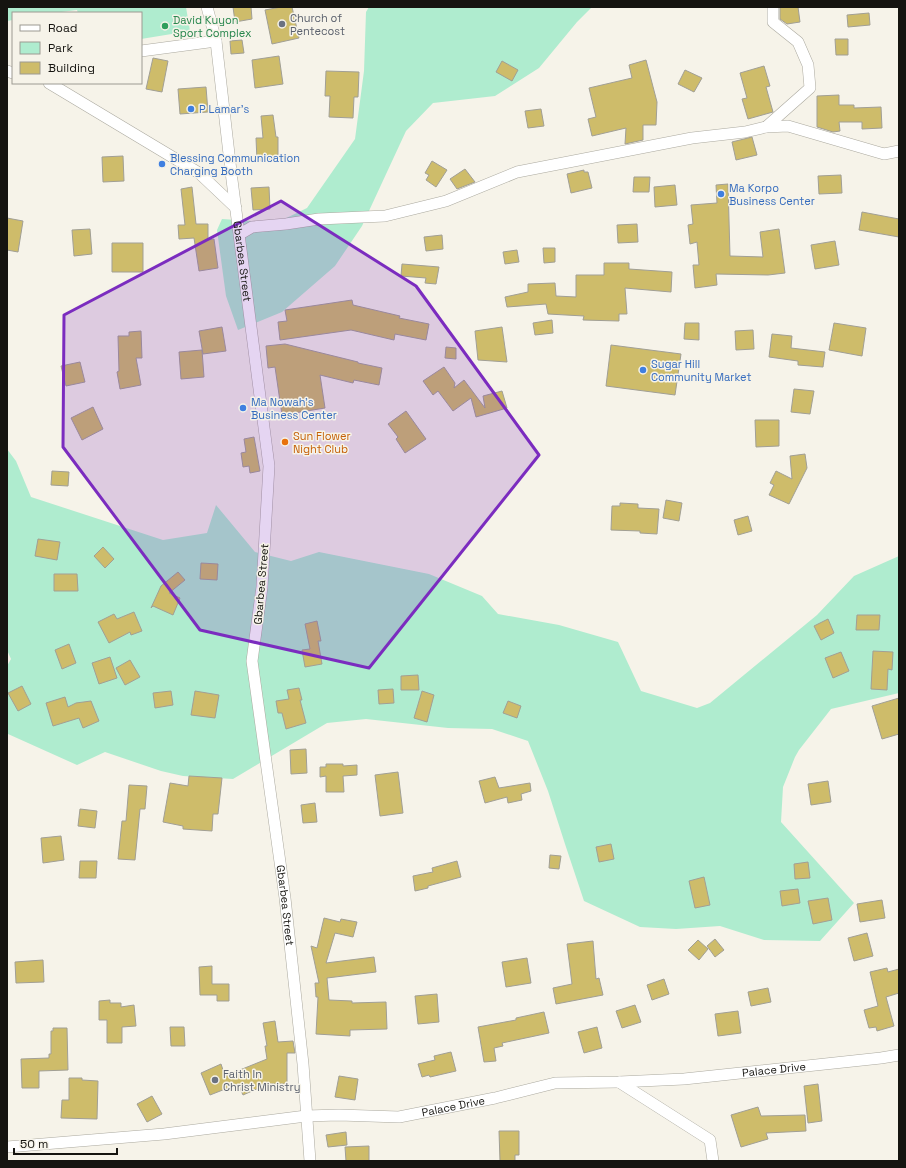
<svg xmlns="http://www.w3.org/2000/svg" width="906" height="1168" viewBox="0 0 906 1168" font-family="'Space Grotesk',sans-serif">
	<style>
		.green { fill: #afeccf }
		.building { fill: #cebc6a; stroke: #a19f95 }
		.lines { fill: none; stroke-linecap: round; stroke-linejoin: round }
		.minor-casing { stroke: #aba99f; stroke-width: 12 }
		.minor { stroke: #fff; stroke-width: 11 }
		.marked { fill: #7b2cbf; fill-opacity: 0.2; stroke: #7b2cbf; stroke-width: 3; stroke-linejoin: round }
		.worship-dot { fill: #6b7280; stroke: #f6f3e9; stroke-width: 1.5 }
		.leisure-dot { fill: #2e9e5b; stroke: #f6f3e9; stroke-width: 1.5 }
		.shop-dot { fill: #3f7fe0; stroke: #f6f3e9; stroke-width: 1.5 }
		.food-dot { fill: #e8710a; stroke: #f6f3e9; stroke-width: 1.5 }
		.labels { text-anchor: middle; stroke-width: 3; stroke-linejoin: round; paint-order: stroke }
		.worship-label { font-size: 11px; fill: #5b616d; stroke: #f6f3e9; text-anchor: start }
		.leisure-label { font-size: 11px; fill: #27864d; stroke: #f6f3e9; text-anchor: start }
		.shop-label { font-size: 11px; fill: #366cbe; stroke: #f6f3e9; text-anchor: start }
		.street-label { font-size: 11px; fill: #151410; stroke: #f6f3e9 }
		.food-label { font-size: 11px; fill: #c56008; stroke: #f6f3e9; text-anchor: start }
	</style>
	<rect width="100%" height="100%" fill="#f6f3e9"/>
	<!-- green -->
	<path class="green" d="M7 7H186L190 31 141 39V13H78L77 10 54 13H13V20L7 21Z
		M369 7H592L577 22 539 68 495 96 433 103 406 131 362 226 335 266 282 312 238 330 226 296 217 230 222 219 251 221 272 225 307 208 355 139 364 71 366 12Z
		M7 449 16 461 31 497 163 540 207 533 216 505 255 552 291 561 319 552 429 574 482 596 498 614 559 625 618 642 641 691 697 708 710 703 817 615 854 576 899 556V693L831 709 799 750 795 757 783 787 781 822 854 903 820 941 764 940 720 926 676 929 640 927 584 901 565 844 548 791 528 741 492 729 448 728 366 719 327 723 233 779 183 776 161 771 105 752 77 765 8 734 7 666 11 659 7 650Z"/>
	<!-- building -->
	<path class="building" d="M233 7H251L252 19 235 22Z
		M281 7H292L299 38 272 44 265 10Z
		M780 7H798L800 22 787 24 780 19Z
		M869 13 870 25 848 27 847 15Z
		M835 39H848V55H836Z
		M242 40 244 53 231 54 230 41Z
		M279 56 283 84 255 88 252 60Z
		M153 58 168 61 162 92 146 89Z
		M646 60 657 102 656 125H643V140L625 144 626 128 592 136 588 119 596 117 589 88 632 78 629 65Z
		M502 61 518 70 512 81 496 72Z
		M764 66 770 86 766 87 773 112 748 119 742 99 747 98 740 73Z
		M685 70 702 78 694 92 678 84Z
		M326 71 359 72 358 97H354L353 118 329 117 330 96H325Z
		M206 87 208 112 180 114 178 89Z
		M839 95V105H854V108L881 107 882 128 862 129V122H839L840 131 833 132 817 127V96Z
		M541 109 544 126 528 128 525 111Z
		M273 115 276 137H278V160L257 161 256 138H263L261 116Z
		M752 137 757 155 736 160 732 142Z
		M123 156 124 181 103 182 102 157Z
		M432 161 447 170 436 187 426 180 429 175 425 173Z
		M465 169 475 182 457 189 450 179Z
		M584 170V172H588L592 188 571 193 567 174Z
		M841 175 842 193 819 194 818 176Z
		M634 177H650L649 192H633Z
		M728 184 730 256 763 257 760 232 779 229 785 273 768 275 716 274 717 285 695 288 693 265H699L697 242 690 244 688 225 693 224 691 205 717 203 716 185Z
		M675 185 677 205 655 207 654 187Z
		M192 187 196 224H208V240L214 239 218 268 199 271 194 238 179 239 178 225H185L181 189Z
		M269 187 270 209 253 210 251 188Z
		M862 212 899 219V237L859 230Z
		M7 218 23 221 18 252 7 250Z
		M637 224 638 242 618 243 617 225Z
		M90 229 92 254 74 256 72 230Z
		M442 235 443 249 426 251 424 237Z
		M835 241 839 265 815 269 811 245Z
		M112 243H143V272H112Z
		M543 248H555V262L544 263Z
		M517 250 519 262 505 264 503 252Z
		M604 263H629V269L672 272 671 292 625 288 627 314H619V321L583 320 584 316 548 314 546 304 507 307 505 297 528 292V284L555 283 556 296 576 297V275H604Z
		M402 264 439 267 436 284 425 283 426 278 401 276Z
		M352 300 353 305 400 316 399 318 429 324 426 340 395 334 394 340 351 330 280 340 278 322 287 321 285 310Z
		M552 320 553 333 535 335 533 323Z
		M685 323H699V340L684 339Z
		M834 323 866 328 862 356 829 350Z
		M222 327 226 351 203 354 199 331Z
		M502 327 507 362 478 360 475 331Z
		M753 330 754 349 736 350 735 331Z
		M141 331 142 358H136L141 385 120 389 117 372 119 371 118 336H129V332Z
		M772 334 792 336 791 348 825 352 823 367 798 365V361L769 357Z
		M285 344 358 362V363L382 368 379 385 354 380 353 383 320 375 325 408 282 415 275 367 268 368 266 346Z
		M611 345 681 354 675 395 606 386Z
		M446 347 456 348V359L445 358Z
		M202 350 204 377 181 379 179 352Z
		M80 362 85 382 66 386 61 366Z
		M444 367 455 383 454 388 464 380 485 408 483 396 502 391 507 408 476 417 471 398 453 411 438 391 433 395 423 381Z
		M794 389 814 391 810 414 791 412Z
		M93 407 103 429 82 440 71 418Z
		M406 411 426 439 405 453 396 439 398 437 388 424Z
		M755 420H779V446L756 447Z
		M254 437 260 471 250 473 249 466 243 467 241 453 246 452 244 439Z
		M805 454 807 468 789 504 769 495 774 485 770 483 776 471 792 479 790 456Z
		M52 471 69 472 68 486 51 485Z
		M666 500 682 503 679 521 663 518Z
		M620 503 638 504V508L659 509 657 534 640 533V531L611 530 612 506H620Z
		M748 516 752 531 738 535 734 520Z
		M38 539 60 542 57 560 35 556Z
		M103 547 114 559 105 568 94 556Z
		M201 563 218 564 217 580 200 579Z
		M178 572 185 580 169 593 180 598 173 615 153 606 151 608 161 586Z
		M54 574H77L78 591H54Z
		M134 612 142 631 131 635 130 632 109 643 98 622 114 614 117 619Z
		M857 615H880L879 630H856Z
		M828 619 834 633 821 640 814 626Z
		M317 621 321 641H318L322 664 305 667 302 650 310 649 305 624Z
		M69 644 76 663 62 669 55 650Z
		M873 651 893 652 892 670 888 669 887 690 871 689Z
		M841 652 849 671 833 678 825 658Z
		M110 657 117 678 99 684 92 663Z
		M130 660 140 677 125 685 116 668Z
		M418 675 419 690H401V676Z
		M22 686 31 704 18 711 8 693Z
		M299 688 302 700H300L306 723 286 729 282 713H278L276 701 289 699 287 690Z
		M393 689 394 703 379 704 378 690Z
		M171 691 173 705 155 708 153 693Z
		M195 691 219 695 215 718 191 715Z
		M422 691 434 695 427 722 414 718Z
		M65 697 68 707 76 703 91 701 99 721 83 728 79 718 53 726 46 703Z
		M899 698V734L882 739 872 706Z
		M508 701 521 706 517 718 503 713Z
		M306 749 307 773 291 774 290 750Z
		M326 764H343V766L357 765V775L343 776 344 792H326V776L320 777V767H326Z
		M398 772 403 813 380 816 375 775Z
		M189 776 222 778 218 814H213L212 831 183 829V826L163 822 170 783 188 786Z
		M495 777 499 788 530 783 531 791 521 794 522 800 508 803 507 797 485 803 479 781Z
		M828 781 831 802 811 805 808 784Z
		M129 785 147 786 145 809H140L135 860 118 859 122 821H126Z
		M315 803 317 822 303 823 301 805Z
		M80 809 97 811 95 828 78 826Z
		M61 836 64 860 43 863 41 838Z
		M611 844 614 859 599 862 596 847Z
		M550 855 561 856 559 869 549 868Z
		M80 861H97L96 878H79Z
		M457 861 461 877 428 886V888L415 891 413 876 433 872 432 868Z
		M808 862 810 878 795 879 794 864Z
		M704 877 710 905 695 908 689 881Z
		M798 889 800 903 782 906 780 891Z
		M828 898 832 920 813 924 808 901Z
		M882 900 885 918 860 922 857 904Z
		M324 918 340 922 341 919 357 922 353 937 335 933 326 963 374 957 376 972 327 978 329 1000 352 1001V1003L386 1002 387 1029 350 1030V1036L316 1034 318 997H316L315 983H319L311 946 317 948Z
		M867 933 873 956 854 961 848 938Z
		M715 939 724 950 715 957 707 946Z
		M698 940 708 949 699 960 688 950Z
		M593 941 596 979 599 978 603 995 556 1004 553 988 572 984 567 944Z
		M527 958 531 983 506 987 502 962Z
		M43 960 44 982 16 983 15 962Z
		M212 966V984H229V1001H217V995H200L199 967Z
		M887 968 888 972 899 969V993L886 997 894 1026 877 1031 876 1027 869 1028 864 1010 878 1006 870 972Z
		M664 979 669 994 652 1000 647 985Z
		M768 988 771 1002 751 1006 748 992Z
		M437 994 439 1022 418 1024 415 996Z
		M110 1000V1003H121V1007L134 1005 136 1026 122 1027V1043H107V1020H99V1001Z
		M635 1005 641 1022 622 1028 616 1011Z
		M738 1011 741 1033 718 1036 715 1014Z
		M544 1012 549 1033 502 1043 503 1046 494 1048 496 1061 484 1062 478 1027 516 1020V1018Z
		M275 1021 278 1042 293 1041 295 1053H287V1084H268L243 1095 238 1084 210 1095 201 1073 221 1064 225 1076 267 1059 265 1046H267L263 1023Z
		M170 1027H184L185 1046H171Z
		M597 1027 602 1048 584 1053 578 1032Z
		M53 1028H67L68 1070 39 1071V1088H22L21 1059 49 1058V1054H51V1031H53Z
		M451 1052 456 1071 430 1077 429 1075 422 1077 418 1064 435 1060 434 1056Z
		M339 1076 358 1079 355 1100 335 1097Z
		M69 1078H82V1080L98 1081 97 1119 61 1118 62 1100H69Z
		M818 1084 822 1121 808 1123 804 1086Z
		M152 1096 162 1114 147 1122 137 1104Z
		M758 1107 761 1116 805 1115 806 1131 766 1133 768 1139 741 1147 731 1115Z
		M499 1131H519V1155H515V1161H500Z
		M346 1132 347 1145 328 1147 326 1135Z
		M369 1146V1161H346L345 1147Z"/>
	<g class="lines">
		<!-- minor casing -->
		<g class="minor-casing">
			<g id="minor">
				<path id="s1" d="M207 7 216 41 232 180 269 466 262 587 252 661 285 898 303 1064 310 1161"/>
				<path d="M141 51 216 41"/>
				<path d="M7 71 13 73"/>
				<path d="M49 83 199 173 236 208"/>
				<path d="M766 127 810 88 808 65 798 42 773 22V7"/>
				<path d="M240 234 252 227 286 224 319 219 385 216 446 201 517 172 692 138 745 132 766 127 788 126 884 154 899 151"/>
				<path d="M619 1082 710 1140 713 1161"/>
				<path id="s2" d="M7 1147 164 1134 306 1116 339 1115 399 1117 495 1098 555 1083 619 1082 684 1079 881 1058 899 1055"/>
			</g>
		</g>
		<!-- minor -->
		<use href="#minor" class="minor"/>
	</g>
	<!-- marked area -->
	<path class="marked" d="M281 201 416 286 539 455 369 668 200 630 63 447 64 315Z"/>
	<!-- markers -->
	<g class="worship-dot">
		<circle cx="282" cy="24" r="4"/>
		<circle cx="215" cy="1080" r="4"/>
	</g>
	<circle class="leisure-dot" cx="165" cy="26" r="4"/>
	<g class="shop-dot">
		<circle cx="191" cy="109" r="4"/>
		<circle cx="162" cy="164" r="4"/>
		<circle cx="721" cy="194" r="4"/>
		<circle cx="643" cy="370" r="4"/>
		<circle cx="243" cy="408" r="4"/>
	</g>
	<circle class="food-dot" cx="285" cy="442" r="4"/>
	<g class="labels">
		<!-- worship labels -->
		<g class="worship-label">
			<text x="290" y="22">Church of<tspan x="290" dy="13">Pentecost</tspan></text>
			<text x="223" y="1078">Faith In<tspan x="223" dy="13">Christ Ministry</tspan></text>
		</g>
		<!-- leisure labels -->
		<g class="leisure-label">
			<text x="173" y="24">David Kuyon<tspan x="173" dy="13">Sport Complex</tspan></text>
		</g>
		<!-- shop labels -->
		<g class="shop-label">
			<text x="199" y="113">P Lamar's</text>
			<text x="170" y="162">Blessing Communication<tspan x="170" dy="13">Charging Booth</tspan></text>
			<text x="729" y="192">Ma Korpo<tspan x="729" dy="13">Business Center</tspan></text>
			<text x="651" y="368">Sugar Hill<tspan x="651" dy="13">Community Market</tspan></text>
			<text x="251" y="406">Ma Nowah's<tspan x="251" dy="13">Business Center</tspan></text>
		</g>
		<!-- street labels -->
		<g class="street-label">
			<text dy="4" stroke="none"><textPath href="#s1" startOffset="257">Gbarbea Street</textPath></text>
			<text transform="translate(261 584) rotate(-85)" y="4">Gbarbea Street</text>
			<text dy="4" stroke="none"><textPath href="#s1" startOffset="906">Gbarbea Street</textPath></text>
			<text dy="4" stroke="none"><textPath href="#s2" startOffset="773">Palace Drive</textPath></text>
			<text dy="4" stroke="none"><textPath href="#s2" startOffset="449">Palace Drive</textPath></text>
		</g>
		<!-- food labels -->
		<g class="food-label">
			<text x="293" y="440">Sun Flower<tspan x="293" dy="13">Night Club</tspan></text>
		</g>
	</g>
	<!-- border -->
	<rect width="906" height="1168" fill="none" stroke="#151410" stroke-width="16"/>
	<!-- legend -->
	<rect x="12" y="12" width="130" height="72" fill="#f6f3e9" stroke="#9c9a92"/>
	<rect x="20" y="25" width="20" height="6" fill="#ffffff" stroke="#9c9a92"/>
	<text x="48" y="32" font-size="12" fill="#151410">Road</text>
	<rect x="20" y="42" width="20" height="12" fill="#afeccf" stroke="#9c9a92"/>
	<text x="48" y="52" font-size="12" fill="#151410">Park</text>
	<rect x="20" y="62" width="20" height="12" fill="#cebc6a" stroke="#9c9a92"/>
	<text x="48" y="72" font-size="12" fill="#151410">Building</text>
	<!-- scale -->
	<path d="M14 1148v6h103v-6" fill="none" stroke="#151410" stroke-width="2"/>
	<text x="20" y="1148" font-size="12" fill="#151410" stroke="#f6f3e9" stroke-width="3" paint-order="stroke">50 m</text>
</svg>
